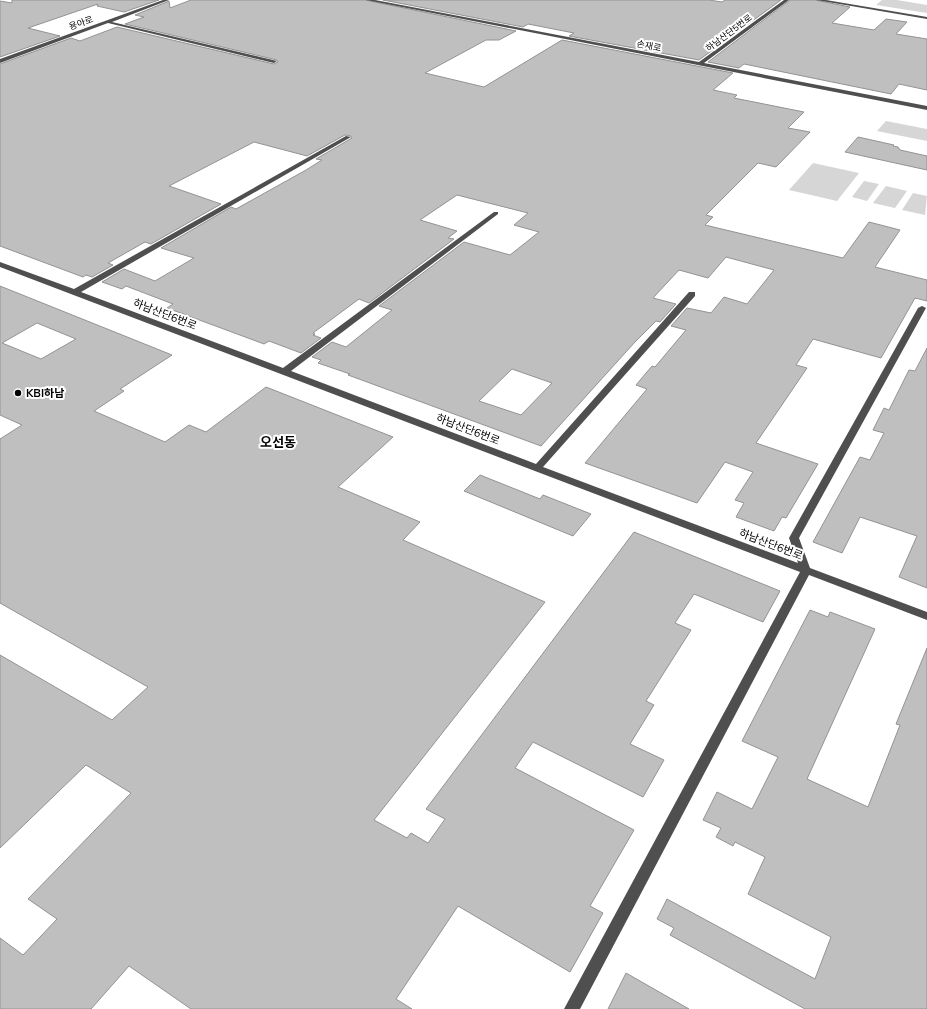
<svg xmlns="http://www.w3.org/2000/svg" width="927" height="1009" viewBox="0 0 927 1009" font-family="Mulish,'Noto Sans KR',sans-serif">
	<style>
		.green { fill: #d6d6d6 }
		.building { fill: #bfbfbf; stroke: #939393; fill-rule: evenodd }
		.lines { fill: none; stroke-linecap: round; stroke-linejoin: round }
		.minor { fill: #4f4f4f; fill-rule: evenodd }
		.poi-dot { fill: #000; stroke: #fff; stroke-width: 1.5 }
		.labels { text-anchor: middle; stroke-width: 4; stroke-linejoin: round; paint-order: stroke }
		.far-street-label { font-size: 9px; fill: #000; stroke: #fff }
		.street-label { font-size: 11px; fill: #000; stroke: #fff }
		.poi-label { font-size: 11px; font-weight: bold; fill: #000; stroke: #fff; text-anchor: start }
		.quarter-label { font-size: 13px; font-weight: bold; fill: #000; stroke: #fff }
	</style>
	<rect width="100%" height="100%" fill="#fff"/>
	<!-- green -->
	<path class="green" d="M882 0H897L927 5V13L876 5Z
		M886 121 927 129V141L877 131Z
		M813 163 859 173 837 201 789 190Z
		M864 181 879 184 867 201 852 197Z
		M886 186 907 191 895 208 873 203Z
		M913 193 927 196 925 215 902 210Z"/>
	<!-- building -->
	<path class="building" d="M12 0H159L124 12 97 6 98 4 28 28 60 36 0 57V1L12 3Z
		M191 0H365L516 31 499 40H486L425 73 484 87 562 40 733 73 713 90 737 95 734 98 804 112 788 128 810 132 776 167 758 163 706 215 713 217 705 225 843 258 869 222 900 230 875 267 927 280V301L915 298 881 358 813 339 796 365 807 368 756 443 818 464 786 518 782 517 774 531 736 517 744 503 735 500 753 472 725 462 697 503 585 463 647 389 636 385 652 366 655 367 686 330 671 326 687 308 711 313 724 297 747 304 774 270 726 257 708 278 679 270 653 298 676 304 660 322 656 321 635 342 541 446 348 375 350 374 318 363 321 360 312 357 332 342 346 347 392 310 379 306 464 242 510 255 539 232 514 225 528 213 457 195 420 220 457 231 448 238 454 239 369 303 359 299 313 333 315 334 313 335 321 338 301 353 269 341 264 344 167 308 173 304 126 286 122 289 102 282 124 269 155 281 194 258 161 248 231 207 236 209 306 170 322 160 316 159 352 138 351 136 345 135 307 156 254 142 169 186 221 204 151 244 145 242 108 263 113 265 92 277 86 275 83 277 0 246V64L71 38 80 41 117 27 274 64 278 62 277 60 125 24 144 17 135 15 169 1 170 8ZM512 369 552 383 521 415 479 401Z
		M383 0H709L722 2 725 0H781L699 60 569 36 574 33 528 24 523 27Z
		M790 0H815L850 7 832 23 874 30 886 19 907 22 896 34 927 39V90L899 84 891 94 744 64 739 68 708 62Z
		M858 137 894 145 893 146 898 147 900 150 927 156V170L845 152Z
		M0 286 172 355 120 389 124 391 94 411 165 442 189 425 206 432 266 387 393 437 338 487 420 522 403 540 545 602 374 820 407 838 411 833 428 843 445 819 426 809 634 532 780 591 763 622 694 594 675 623 691 630 646 701 654 705 630 744 664 760 643 797 533 742 515 768 634 830 590 906 603 913 570 972 458 906 396 999 412 1009H191L129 966 91 1009H0V938L23 955 57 919 28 899 131 793 86 765 0 848V655L112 720 148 687 0 603V439L22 425 0 415ZM37 323 76 339 41 359 2 343Z
		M927 348V588L899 577 917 536 860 517 842 553 813 542 860 457 870 460 884 433 873 430 884 408 889 410 909 370 915 371Z
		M480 475 540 499 543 495 591 514 573 536 464 491Z
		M810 610 828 617 830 612 875 629 807 779 868 807 900 725 896 724 927 648V1009H805L670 935 674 928 657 919 667 899 815 979 831 937 748 894 765 857 735 842 733 846 716 837 721 828 703 820 717 792 752 809 778 757 742 741Z
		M626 973 689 1009H608Z"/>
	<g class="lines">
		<!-- minor -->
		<path class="minor" d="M163 0H169L112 22 277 61 274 63 108 23 0 63V59Z
			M366 0H375L699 62 784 0H789L704 63 927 106V110Z
			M816 0H826L927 17V19Z
			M346 136 351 137 81 292 283 368 494 212H498V214L291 371 536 464 689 292H695V296L543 467 798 563 789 538 918 308 922 306 926 308 799 538 810 568 927 612V620L809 575 580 1009H564L800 572 0 267V262L74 289Z"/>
	</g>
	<!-- markers -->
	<circle class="poi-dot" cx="18" cy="393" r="4"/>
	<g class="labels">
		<!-- far-street labels -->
		<g class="far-street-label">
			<text transform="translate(81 23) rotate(-20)" y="3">용아로</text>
			<text transform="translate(729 33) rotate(-37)" y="3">하남산단5번로</text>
			<text transform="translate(649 46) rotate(11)" y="3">손재로</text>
		</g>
		<!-- street labels -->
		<g class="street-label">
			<text transform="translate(165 314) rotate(21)" y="4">하남산단6번로</text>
			<text transform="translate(468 429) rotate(21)" y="4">하남산단6번로</text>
			<text transform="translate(771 544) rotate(21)" y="4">하남산단6번로</text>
		</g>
		<!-- poi labels -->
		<g class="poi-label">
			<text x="26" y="397">KBI하남</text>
		</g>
		<!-- quarter labels -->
		<g class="quarter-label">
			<text x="278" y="447">오선동</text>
		</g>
	</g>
</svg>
